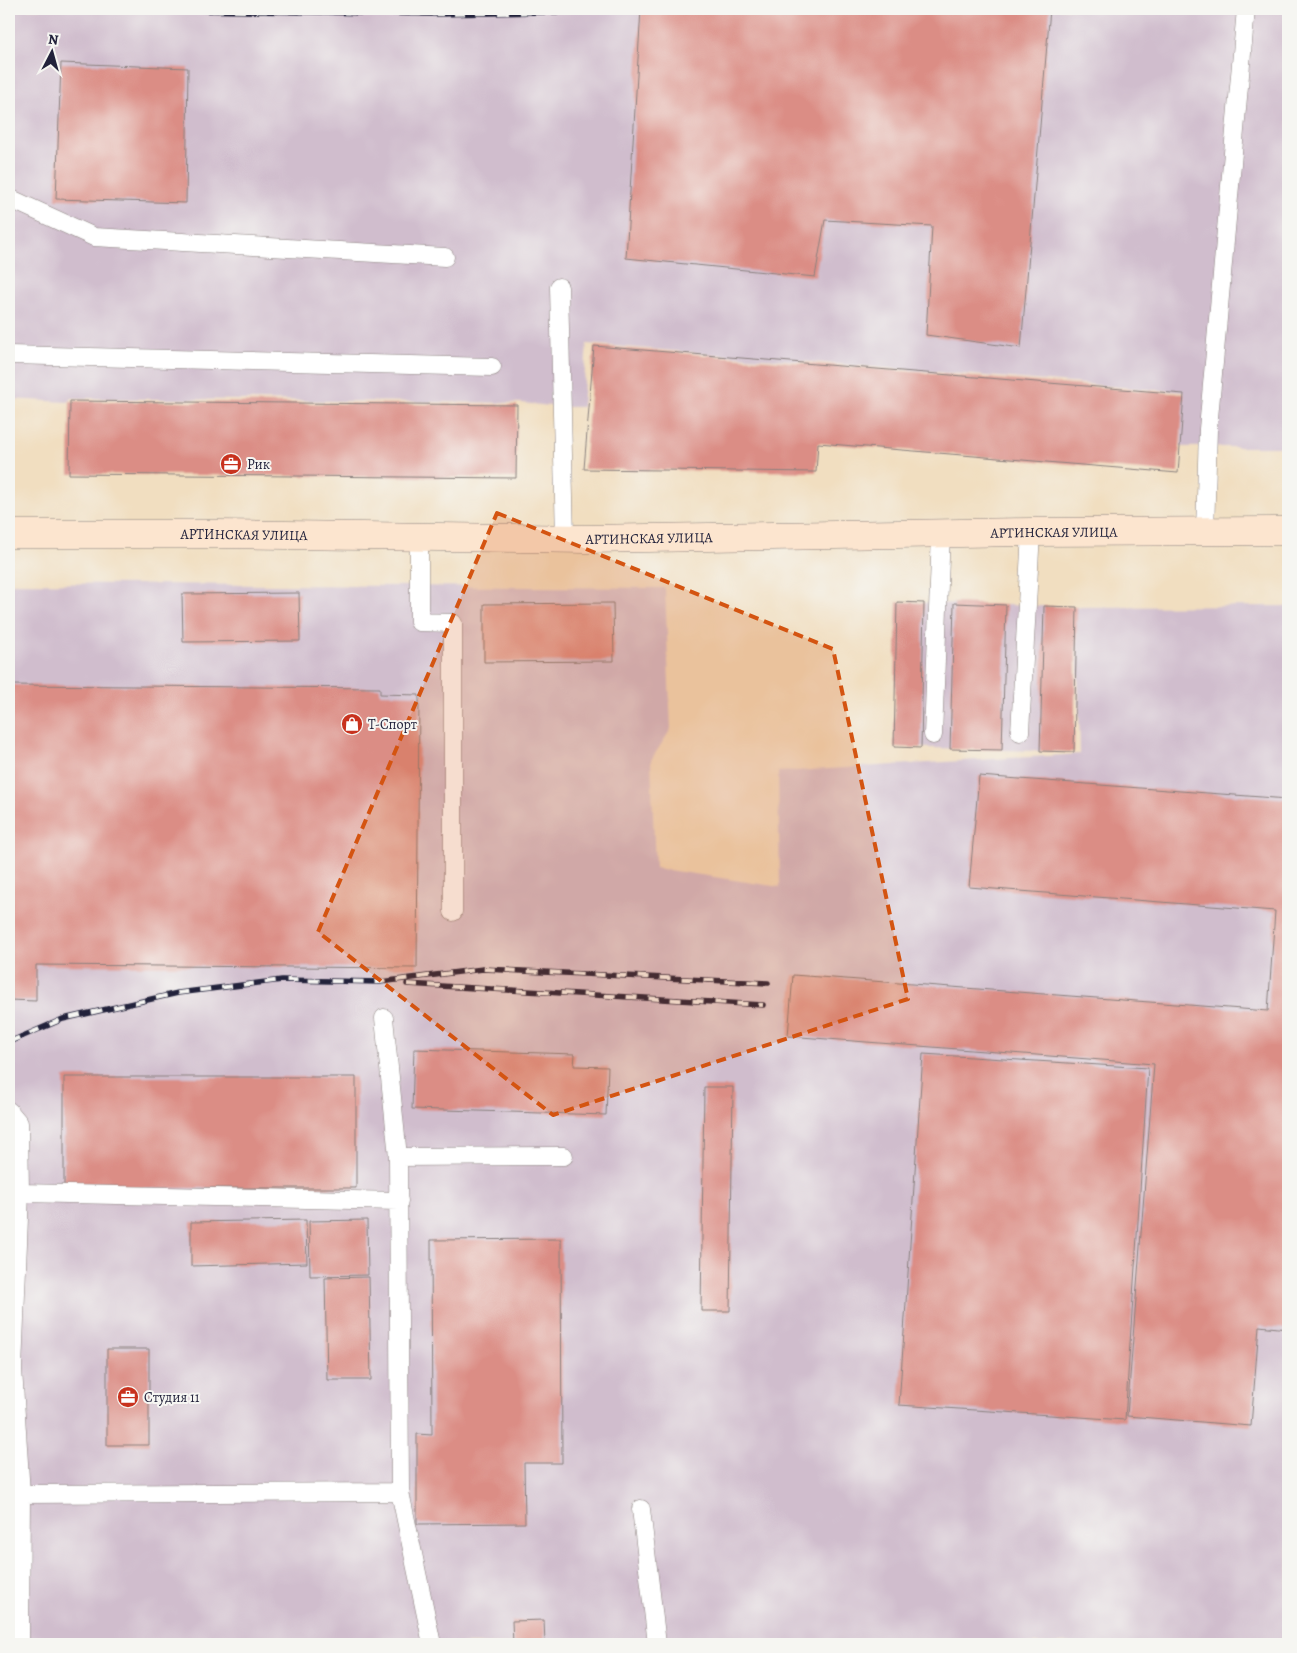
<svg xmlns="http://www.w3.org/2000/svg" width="1297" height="1653" viewBox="0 0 1297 1653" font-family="Alegreya,serif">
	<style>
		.industrial { fill: #d0bdcd }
		.building { fill: #db8d85 }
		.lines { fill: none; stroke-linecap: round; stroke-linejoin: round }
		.lane-casing { stroke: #8a807e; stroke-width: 19 }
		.secondary-casing { stroke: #8a807e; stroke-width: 29 }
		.lane { stroke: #fff; stroke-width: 18 }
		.secondary { stroke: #fce5cf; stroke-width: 28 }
		.rail-casing { stroke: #22223b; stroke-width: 5.5 }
		.rail { stroke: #f6f6f2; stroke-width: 4; stroke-dasharray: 11; stroke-linecap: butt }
		.marked { fill: #d45411; fill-opacity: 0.2; stroke: #d45411; stroke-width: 4; stroke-dasharray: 10 6; stroke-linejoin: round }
		.labels { text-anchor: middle; stroke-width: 4; stroke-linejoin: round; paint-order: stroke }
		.poi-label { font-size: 14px; fill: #22223b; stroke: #f6f6f2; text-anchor: start }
		.street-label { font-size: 14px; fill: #22223b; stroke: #f6f6f2 }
	</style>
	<rect width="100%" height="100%" fill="#f6f6f2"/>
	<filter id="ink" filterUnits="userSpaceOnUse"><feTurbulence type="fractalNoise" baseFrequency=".02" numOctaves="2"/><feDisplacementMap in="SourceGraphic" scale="10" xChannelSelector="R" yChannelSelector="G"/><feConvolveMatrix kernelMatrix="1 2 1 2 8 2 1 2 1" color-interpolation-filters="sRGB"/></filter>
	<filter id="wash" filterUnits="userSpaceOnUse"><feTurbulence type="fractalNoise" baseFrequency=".0096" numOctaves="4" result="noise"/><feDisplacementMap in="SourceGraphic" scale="20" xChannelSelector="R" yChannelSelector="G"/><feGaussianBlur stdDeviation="1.12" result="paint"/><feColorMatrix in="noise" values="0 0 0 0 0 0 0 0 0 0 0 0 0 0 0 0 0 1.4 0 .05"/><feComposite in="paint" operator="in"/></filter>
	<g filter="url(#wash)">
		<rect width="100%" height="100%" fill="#f1dec0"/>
		<!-- industrial -->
		<path class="industrial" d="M9 9H1288V480H1286L1282 447H1181L1183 392 587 344 582 407H561L521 403 71 398 68 402 9 399Z
			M9 583 665 588 671 729 651 760 655 868 780 887 778 772 1080 754 1077 623 1074 752 894 747 897 602 1077 607 1288 606V1644H9Z"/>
		<g id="blocks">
			<!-- building -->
			<path class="building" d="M641 9H1050L1021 348 926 335 932 226 825 220 815 277 626 258Z
				M61 63 188 68 186 203 56 199Z
				M594 346 1184 394 1178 473 818 443 816 472 584 469Z
				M70 401 517 405 516 478 69 474Z
				M299 593 300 641 183 642 182 594Z
				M897 602 924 603 921 748 894 747Z
				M613 603 614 661 484 662V604Z
				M954 603 1006 605 1002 750 950 749Z
				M1044 606 1077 607 1074 752 1040 751Z
				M9 685 380 688V694L419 695 417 968 36 965V1001L9 1000Z
				M979 776 1288 799V1329L1259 1326 1251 1426 1127 1416 1154 1064 788 1036 793 975 1268 1011 1275 911 969 887Z
				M414 1049 575 1054 574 1066 608 1067 606 1115 412 1109Z
				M923 1054 1148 1068 1125 1420 899 1405Z
				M64 1077H356V1188H64Z
				M704 1087H733L730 1311H701Z
				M306 1220 307 1263 191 1266V1222Z
				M367 1220 368 1275 310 1276 309 1221Z
				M561 1239 562 1463H524L525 1523 417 1524V1434L432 1435 431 1240Z
				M369 1277 371 1380H327L325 1278Z
				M107 1349H149V1445H107Z
				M544 1620 545 1644H513L512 1621Z"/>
		</g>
	</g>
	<g filter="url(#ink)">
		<use href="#blocks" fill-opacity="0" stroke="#8a807e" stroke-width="1"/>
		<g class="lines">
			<!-- lane casing -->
			<g class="lane-casing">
				<path id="lane" d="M9 198 94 237 445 257
					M559 287 565 539
					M9 355 492 367
					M1205 532 1208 429 1246 9
					M419 537V622L453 623V912
					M1020 732 1031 532
					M933 735 941 533
					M384 1018 398 1157 400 1492 432 1644
					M9 1111 19 1123 20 1193 13 1369 21 1494 20 1644
					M398 1157 564 1156
					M20 1193 399 1201
					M21 1494 400 1492
					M641 1509 657 1644"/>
			</g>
			<!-- secondary casing -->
			<g class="secondary-casing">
				<g id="secondary">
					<path id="s1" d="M9 534H217L586 539 1031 532 1288 531"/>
				</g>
			</g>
			<!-- lane -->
			<use href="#lane" class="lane"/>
			<!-- secondary -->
			<use href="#secondary" class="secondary"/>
			<!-- rail casing -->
			<g class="rail-casing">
				<path id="rail" d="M124 9 438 14 602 11
					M407 984 763 1005
					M9 1042 63 1019 178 993 282 980 380 982 483 969 768 983"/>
			</g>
			<!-- rail -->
			<use href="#rail" class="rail"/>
		</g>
	</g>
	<!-- marked area -->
	<path class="marked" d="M497 513 833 649 908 999 553 1115 318 932Z"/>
	<!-- icons -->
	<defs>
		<g id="office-disc" transform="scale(1.125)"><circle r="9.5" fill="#c8321e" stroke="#f6f6f2"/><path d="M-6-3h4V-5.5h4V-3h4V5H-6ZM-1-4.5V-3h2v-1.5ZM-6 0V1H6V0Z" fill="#fff"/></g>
		<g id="shop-disc" transform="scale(1.125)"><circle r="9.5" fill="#c8321e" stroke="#f6f6f2"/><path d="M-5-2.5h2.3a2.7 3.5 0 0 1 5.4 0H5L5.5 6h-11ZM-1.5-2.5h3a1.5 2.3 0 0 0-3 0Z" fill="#fff"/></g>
	</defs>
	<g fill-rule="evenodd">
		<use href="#office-disc" x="231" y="464"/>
		<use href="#shop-disc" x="352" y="724"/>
		<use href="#office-disc" x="128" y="1397"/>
	</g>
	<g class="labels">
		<!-- poi labels -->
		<g class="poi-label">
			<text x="247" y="469">Рик</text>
			<text x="368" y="729">Т-Спорт</text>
			<text x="144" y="1402">Студия 11</text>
		</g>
		<!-- street labels -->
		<g class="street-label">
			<text dy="5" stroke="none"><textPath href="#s1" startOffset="1045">АРТИНСКАЯ УЛИЦА</textPath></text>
			<text dy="5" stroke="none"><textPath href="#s1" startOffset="235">АРТИНСКАЯ УЛИЦА</textPath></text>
			<text dy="5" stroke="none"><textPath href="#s1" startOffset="640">АРТИНСКАЯ УЛИЦА</textPath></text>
		</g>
	</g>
	<!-- margin -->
	<rect width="1297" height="1653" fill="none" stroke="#f6f6f2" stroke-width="30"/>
	<!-- north arrow -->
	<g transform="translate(52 52) rotate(6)" stroke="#f6f6f2" stroke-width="4" paint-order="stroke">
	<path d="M0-4L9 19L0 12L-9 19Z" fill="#22223b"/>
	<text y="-8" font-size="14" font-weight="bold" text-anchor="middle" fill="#22223b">N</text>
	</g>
</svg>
